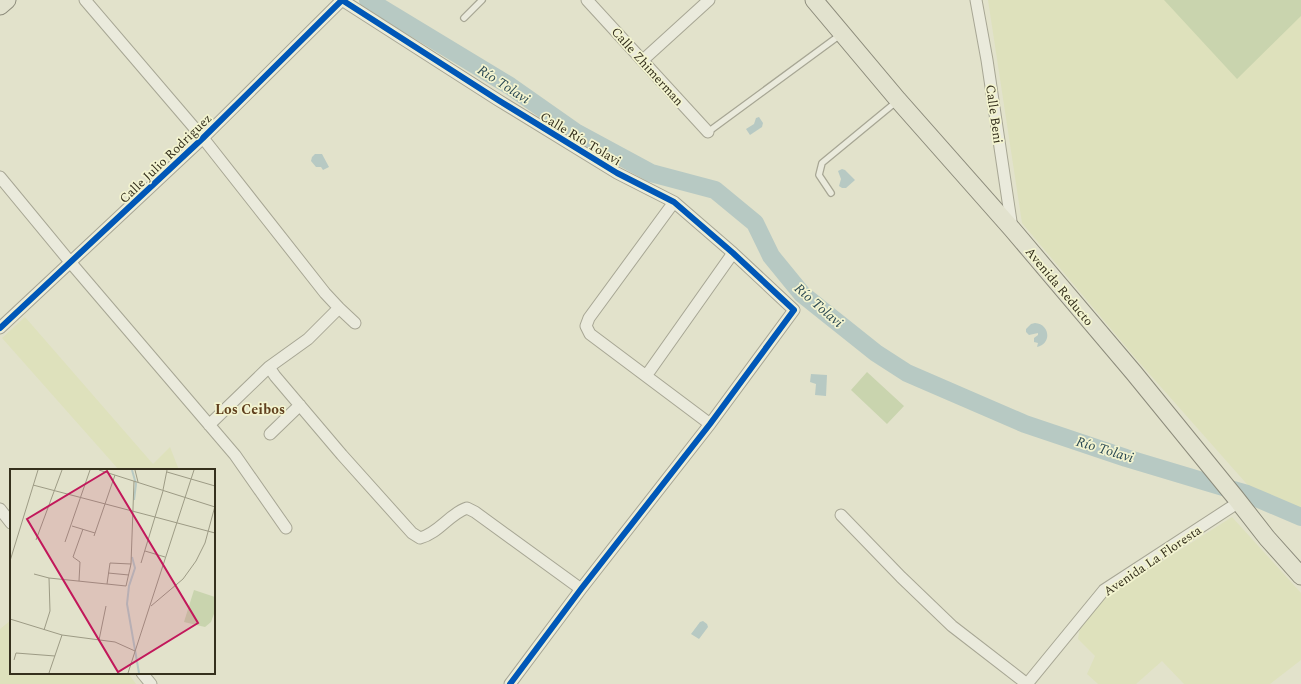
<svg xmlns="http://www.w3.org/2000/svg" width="1301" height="684" viewBox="0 0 1301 684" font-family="Spectral,serif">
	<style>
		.farmland { fill: #dee1bc }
		.green { fill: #c9d4ae }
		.water { fill: #b7c9c3 }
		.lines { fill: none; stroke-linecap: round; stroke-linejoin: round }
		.river { stroke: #b7c9c3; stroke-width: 18 }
		.lane-casing { stroke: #a7a694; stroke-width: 8 }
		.street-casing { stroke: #a7a694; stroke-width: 13 }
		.primary-casing { stroke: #8c8b7b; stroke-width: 19 }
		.lane { stroke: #eaeadc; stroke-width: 5.5 }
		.street { stroke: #eaeadc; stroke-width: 11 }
		.primary { stroke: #e2e2ce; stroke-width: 17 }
		.cycleway-casing { stroke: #f3f4d0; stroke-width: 8 }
		.cycleway { stroke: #0057b8; stroke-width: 6 }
		.labels { text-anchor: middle; stroke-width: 3.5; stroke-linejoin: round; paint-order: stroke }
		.street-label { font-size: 13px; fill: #35301d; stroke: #f3f4d0 }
		.water-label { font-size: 14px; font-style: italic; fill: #2d4b54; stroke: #f3f4d0 }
		.neighbourhood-label { font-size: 14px; font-weight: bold; fill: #60401e; stroke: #f3f4d0 }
		.inset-river { fill: none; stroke: #b7c9c3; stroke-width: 2 }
		.inset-road { fill: none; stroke: #9d9b85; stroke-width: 1 }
		.view { fill: #c2185b; fill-opacity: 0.15; stroke: #c2185b; stroke-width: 2 }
		.inset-edge { fill: none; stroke: #35301d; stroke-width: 2 }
	</style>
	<rect width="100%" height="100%" fill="#e2e2cb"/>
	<!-- farmland -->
	<path class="farmland" d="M988 0H1301V510L1253 491 1137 360 1022 223Z
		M25 317 153 464 170 447 179 470H119L2 338Z
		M1232 517 1301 593V660L1270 684H1184L1162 661 1136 684H1098L1087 674 1095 656 1078 639 1080 627 1103 599Z
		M11 620V673H128L136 684H0V629Z"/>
	<!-- green -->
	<path class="green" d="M1164 0H1301V16L1237 79Z
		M867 372 904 406 887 424 851 390Z"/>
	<!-- water -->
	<path class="water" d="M759 117 763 123 762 127 750 135 746 129 754 124 756 118Z
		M315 154H322L329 167 323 170 321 167H316L311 161 312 157Z
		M842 169 845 170 855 180 846 188H842L839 186 841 179 838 171Z
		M1035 323C1050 324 1052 344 1037 347L1038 343 1034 342V338L1038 335V333L1029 335 1026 332V329L1031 324Z
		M811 374 827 375 826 396 815 395 816 384 810 382Z
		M703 621 707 624 708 627 699 639 691 634 700 622Z"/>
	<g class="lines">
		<!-- river -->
		<path class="river" d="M368 0 510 86 577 133 651 173 715 190 755 223 771 256 802 294 876 353 907 373 1025 424 1126 458 1206 482 1247 494 1301 517"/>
		<!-- lane casing -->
		<g class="lane-casing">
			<path id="lane" d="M464 18 482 0
				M708 132 840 35
				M831 193 819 175 822 163 896 102"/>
		</g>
		<!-- street casing -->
		<g class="street-casing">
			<path id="street" d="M85 0 203 138 325 293 339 308 355 323
				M342 0 498 100 617 173 674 202 733 253 794 310 710 424 581 589 510 684
				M587 0 708 132
				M976 0 987 60 1012 228
				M643 60 709 0
				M0 177 71 263 235 455 286 528
				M674 202 589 318 586 326 590 334 710 424
				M0 328 203 138 342 0
				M269 367 275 376 342 455 412 533 420 538C439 533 449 514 467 508L475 512 581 589
				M646 376 733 253
				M209 425 269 367 308 339 339 308
				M270 434 300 405
				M0 509 11 523
				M841 515 901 577 952 626 1027 684
				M142 673 151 684
				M1027 684 1104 590 1239 502"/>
		</g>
		<!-- primary casing -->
		<g class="primary-casing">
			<path id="primary" d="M814 0 898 100 1012 229 1134 373 1235 497 1267 538 1301 576
				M0 6 7 0"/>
		</g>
		<!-- lane -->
		<use href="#lane" class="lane"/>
		<!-- street -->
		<use href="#street" class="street"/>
		<!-- primary -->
		<use href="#primary" class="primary"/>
		<!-- cycleway casing -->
		<g class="cycleway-casing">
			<path id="cycleway" d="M342 0 498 100 617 173 674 202 733 253 794 310 710 424 581 589 510 684
				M0 328 203 138 342 0"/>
		</g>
		<!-- cycleway -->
		<use href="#cycleway" class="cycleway"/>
	</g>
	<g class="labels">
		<!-- street labels -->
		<g class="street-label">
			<text transform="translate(648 66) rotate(48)" y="5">Calle Zhimerman</text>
			<text transform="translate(995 114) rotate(82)" y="5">Calle Beni</text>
			<text transform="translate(581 138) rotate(31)" y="5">Calle Río Tolavi</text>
			<text transform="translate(165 158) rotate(-44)" y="5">Calle Julio Rodriguez</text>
			<text transform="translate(1060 286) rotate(50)" y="5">Avenida Reducto</text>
			<text transform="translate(1152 560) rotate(-34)" y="5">Avenida La Floresta</text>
		</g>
		<!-- water labels -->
		<g class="water-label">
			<text transform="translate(504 84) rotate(33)" y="5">Río Tolavi</text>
			<text transform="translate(819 305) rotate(41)" y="5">Río Tolavi</text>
			<text transform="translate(1105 449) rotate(17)" y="5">Río Tolavi</text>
		</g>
		<!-- neighbourhood labels -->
		<g class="neighbourhood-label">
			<text x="250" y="414">Los Ceibos</text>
		</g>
	</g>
	<!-- overview -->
	<g transform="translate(10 469)">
		<rect width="205" height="205" fill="#e2e2cb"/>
		<path d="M184 121 205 128V142L201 153 195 158 174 153Z" fill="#c9d4ae"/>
		<path class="inset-river" d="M122 1 126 15 124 31M122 88 125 99 119 117 117 135 129 204"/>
		<path class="inset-road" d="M89 1 205 38M125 1 128 13M157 3 205 17M23 16 145 48 131 94M153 21 157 1M153 22 145 48 205 64M62 57 85 64M84 67 105 6M26 71 52 1M55 73 80 1M135 82 155 88M0 92 28 1M98 104 119 106M24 105 39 109 116 117 121 95 124 12M69 112 70 93 63 88 73 60M97 115 100 94 121 95M141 137 173 110 186 92 195 74 205 37M0 150 52 166 105 173 125 182M34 161 40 142 39 109M89 171 96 137M4 191 6 184 45 187M39 204 52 166M118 204 184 1"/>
		<path class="view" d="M97 2 188 154 108 203 17 50Z"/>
		<rect width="205" height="205" class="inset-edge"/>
	</g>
</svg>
